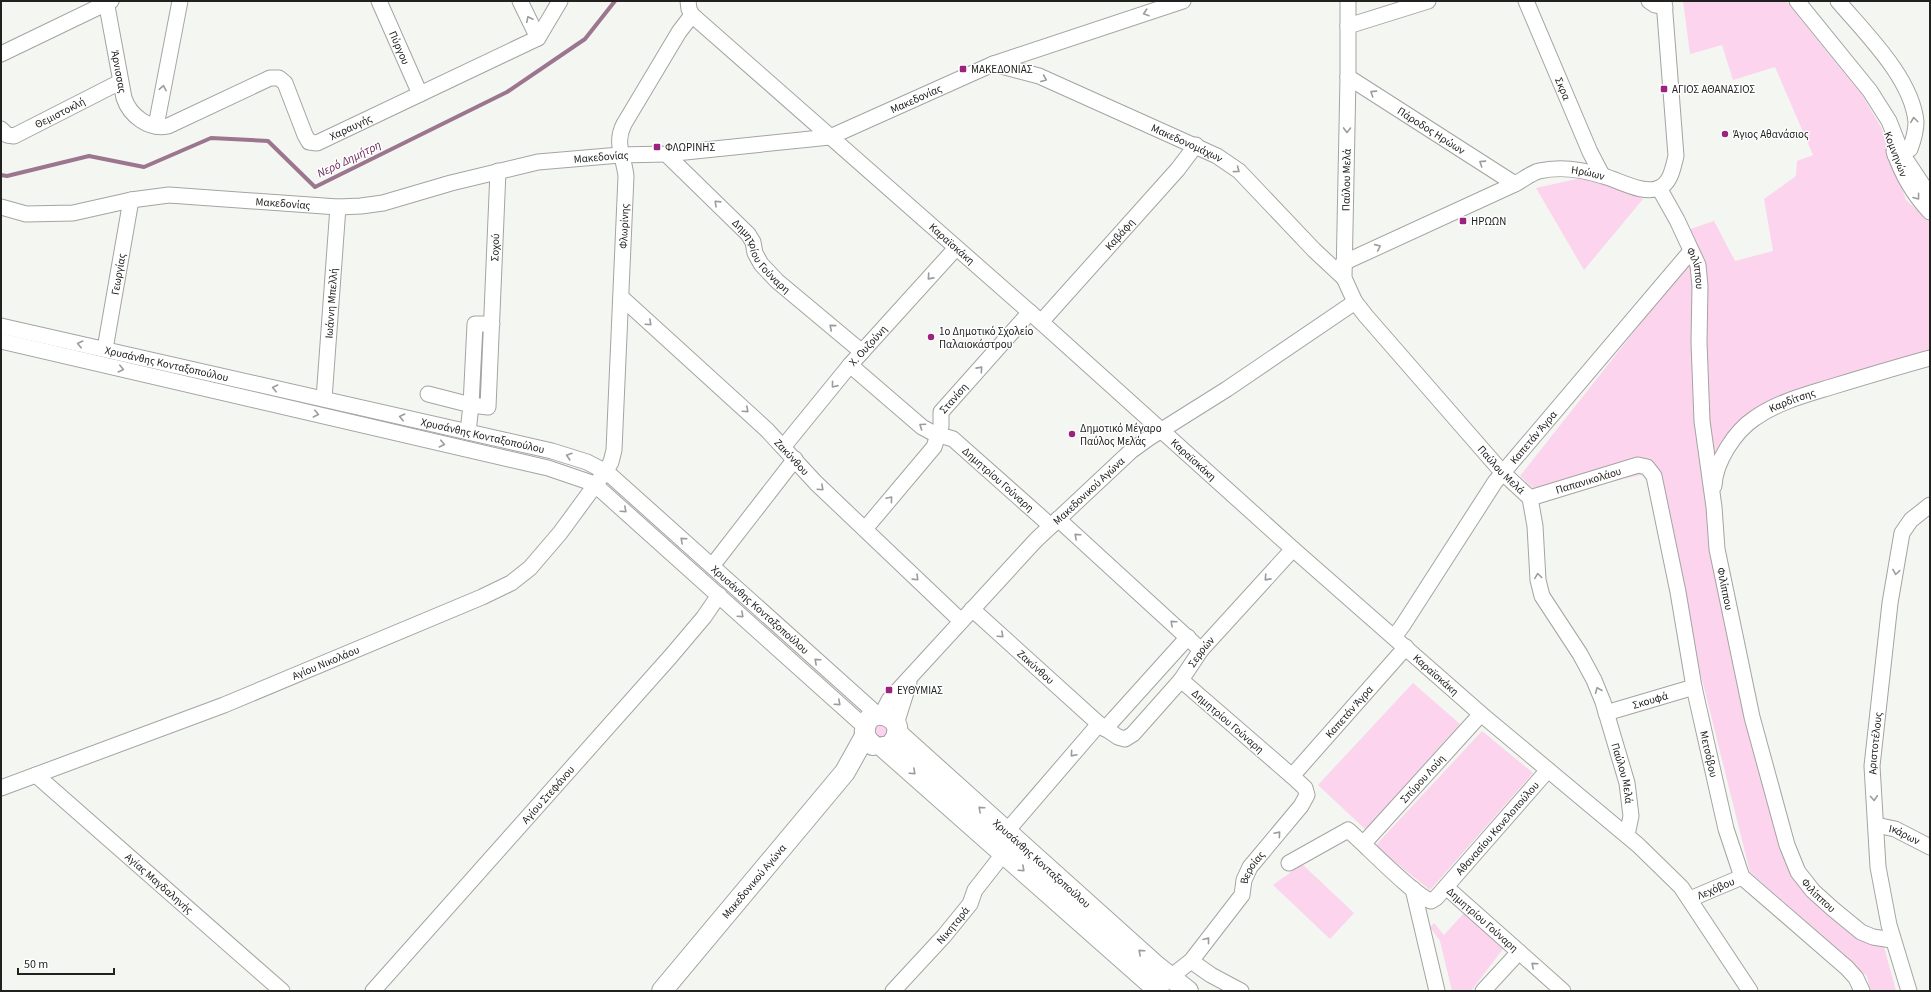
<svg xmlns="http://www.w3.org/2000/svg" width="1931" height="992" viewBox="0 0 1931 992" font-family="'Source Sans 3',sans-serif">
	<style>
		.green { fill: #fcd4ed }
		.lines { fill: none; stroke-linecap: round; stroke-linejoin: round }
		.stream { stroke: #9c758e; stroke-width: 4 }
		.minor-casing { stroke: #a3a5a1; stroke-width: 17 }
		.major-casing { stroke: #a3a5a1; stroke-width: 22 }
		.minor { stroke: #fff; stroke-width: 15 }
		.major { stroke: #fff; stroke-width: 20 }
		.oneway { stroke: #9b9c9b }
		.poi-dot { fill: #9b237d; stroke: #fff; stroke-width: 1.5 }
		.labels { text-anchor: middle; stroke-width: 3; stroke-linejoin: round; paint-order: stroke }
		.street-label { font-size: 11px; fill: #212220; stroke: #fff }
		.poi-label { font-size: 11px; fill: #212220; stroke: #fff; text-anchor: start }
		.water-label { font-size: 12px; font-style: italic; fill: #6a2857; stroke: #fff }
	</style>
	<rect width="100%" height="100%" fill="#f3f6f1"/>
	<!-- green -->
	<path class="green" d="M1683 1H1786L1862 95 1881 127 1906 200 1930 222V366L1819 398 1781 412 1753 428 1733 452 1708 510 1798 872 1884 947 1896 991H1870L1867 976 1750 872 1683 603 1659 471 1543 497 1520 476 1689 262 1685 231 1714 221 1735 261 1773 251 1764 199 1796 176 1797 161 1813 155 1775 67 1733 80 1722 45 1690 54Z
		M1581 178C1603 182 1624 186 1643 199L1584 270 1536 188Z
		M1413 683 1460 724 1366 830 1318 785Z
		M878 720 892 732 879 741 871 727Z
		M1482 731 1533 773 1430 890 1375 846Z
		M1302 864 1354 913 1330 939 1273 885Z
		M1464 913 1503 949 1471 991H1452L1440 941 1430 927 1434 923 1444 935Z"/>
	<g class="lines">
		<!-- stream -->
		<path class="stream" d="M1 175 7 176 89 156 144 167 211 138 268 141 315 187 507 92 585 39 615 1"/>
		<!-- minor casing -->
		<g class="minor-casing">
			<g id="minor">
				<path id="s1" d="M106 1 124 98C130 116 149 130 168 126L270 78H279L285 83 305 135 309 142 317 143 538 38 560 1"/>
				<path id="s2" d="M379 1 420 94"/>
				<path d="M520 1 538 38"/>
				<path id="s3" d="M688 1 689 9 692 15 1041 322 1293 549 1481 714 1638 845 1681 887 1750 991"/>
				<path id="s4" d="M1348 1V77L1344 278 1355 302 1366 316 1502 472 1530 498 1535 526 1538 580 1542 596 1580 654 1594 680 1603 702 1627 783 1631 816 1627 835"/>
				<path id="s5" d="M1526 1 1590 152 1602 175"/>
				<path d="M1649 1 1655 5 1665 7"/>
				<path d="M1797 1 1870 91 1889 121 1902 154 1930 196"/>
				<path d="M1838 1C1865 33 1912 78 1916 122 1916 131 1913 141 1910 149L1902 154 1895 155"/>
				<path d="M1348 26 1428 1"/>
				<path d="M1 54 111 1"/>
				<path id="s6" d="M993 64 1039 76 1217 156 1239 171 1314 250 1344 278"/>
				<path id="s7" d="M1348 77 1515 184"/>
				<path d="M156 126 180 1"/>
				<path id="s8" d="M1 129 7 135 14 136 120 82"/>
				<path d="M1894 151C1902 175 1913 194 1930 212"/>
				<path id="s9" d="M666 154 748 234 753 242 755 253 761 264 777 281 862 352"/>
				<path id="s10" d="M1659 188 1677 220 1698 265 1700 286 1699 342 1702 421 1714 507 1717 549 1752 717 1787 845 1798 872 1813 891 1833 909 1861 932 1873 937 1892 940"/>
				<path id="s11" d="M1 207 26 214 73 213 131 200 169 195 338 207 361 206 383 203 451 183 538 162 620 155 666 154 830 137 993 64 1183 1"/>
				<path id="s12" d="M1343 263 1515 184C1523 180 1531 173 1539 171 1560 166 1584 170 1603 176 1619 180 1643 195 1659 188 1671 183 1673 167 1676 156L1664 1"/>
				<path id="s13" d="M621 297 767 430 816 483 961 621"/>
				<path id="s14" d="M1041 322 1178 169 1196 145"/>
				<path id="s15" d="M492 324H475L471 405 488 407 498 171"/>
				<path id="s16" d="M1 326 552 451 587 462 608 473 878 715"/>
				<path d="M1 341 548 468 589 482 602 491 865 727"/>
				<path id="s17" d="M105 349 131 200"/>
				<path id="s18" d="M850 365 922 427 933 433 953 439 1051 526"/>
				<path d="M428 394 471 405 468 432"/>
				<path id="s19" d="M324 399 338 207"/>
				<path id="s20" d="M784 446 850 365 956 248"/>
				<path id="s21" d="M1714 486C1715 462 1735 431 1755 418 1778 402 1805 395 1831 387 1864 377 1897 367 1930 358"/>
				<path id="s22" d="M1530 498 1638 465 1647 467 1654 476 1678 592 1694 687 1726 829 1742 877 1847 968 1856 978 1862 991"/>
				<path d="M1058 519 1201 650"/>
				<path id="s23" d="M865 529 934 447 941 426V412L1030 312"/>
				<path d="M712 566 795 459"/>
				<path id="s24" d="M972 609 1099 724 1118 737 1125 739 1133 734 1181 680 1201 650 1293 549"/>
				<path id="s25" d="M1394 637 1403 625 1495 482 1691 251"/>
				<path id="s26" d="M1606 713 1694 687"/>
				<path id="s27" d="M882 714 889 700 1036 540 1131 451 1149 438 1227 389 1355 302"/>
				<path d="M896 724 909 683"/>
				<path d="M1105 729 1188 637"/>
				<path id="s28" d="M36 775 282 991"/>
				<path id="s29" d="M1292 776 1406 647"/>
				<path id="s30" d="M1 788 224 705 482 597 511 583 530 568 560 533 607 469 611 462 614 450 626 176C624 157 614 143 624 124L679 32 692 15"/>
				<path id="s31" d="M1876 825 1895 829 1930 847"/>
				<path d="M1006 832 1099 724"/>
				<path id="s32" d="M1364 843 1481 714"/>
				<path id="s33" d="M1289 863 1348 830C1365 844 1414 896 1431 901L1436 898 1548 770"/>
				<path id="s34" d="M1446 887 1563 991"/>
				<path d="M1413 889 1437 991"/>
				<path id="s35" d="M1690 899 1742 877"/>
				<path d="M1191 961 1211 975 1241 991"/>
				<path id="s36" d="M1163 983 1191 961 1242 895 1244 880 1250 867 1301 806 1307 795 1305 788 1292 776 1181 680"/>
				<path id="s37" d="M373 991 671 656 704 617 719 595"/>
				<path id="s38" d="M893 991 944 936 970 904 975 890 1004 853"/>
				<path d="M1483 991 1519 952"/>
				<path id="s39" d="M1909 991 1889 925 1878 867 1872 766 1890 603 1902 533 1911 520 1930 505"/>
			</g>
		</g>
		<!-- major casing -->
		<g class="major-casing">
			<g id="major">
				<path id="s40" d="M897 733 1154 964 1188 991"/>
				<path d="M873 745C867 741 864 736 865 729 868 701 913 719 892 743"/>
				<path d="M883 747 1159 991"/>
				<path id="s41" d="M662 991 845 772 865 736"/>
			</g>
		</g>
		<!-- minor -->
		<use href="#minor" class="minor"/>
		<!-- major -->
		<use href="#major" class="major"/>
	</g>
	<!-- one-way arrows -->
	<defs><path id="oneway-chevron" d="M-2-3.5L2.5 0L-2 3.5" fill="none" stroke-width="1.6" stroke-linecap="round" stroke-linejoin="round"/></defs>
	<g class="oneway">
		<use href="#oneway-chevron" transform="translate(1146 13) rotate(162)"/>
		<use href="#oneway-chevron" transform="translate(529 19) rotate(-116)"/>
		<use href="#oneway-chevron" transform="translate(1044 79) rotate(23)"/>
		<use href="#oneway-chevron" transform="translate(163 88) rotate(-79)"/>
		<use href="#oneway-chevron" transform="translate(1373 93) rotate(-147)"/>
		<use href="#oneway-chevron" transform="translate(1914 120) rotate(-97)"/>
		<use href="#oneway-chevron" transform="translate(1347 130) rotate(91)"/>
		<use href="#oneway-chevron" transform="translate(1482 163) rotate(-147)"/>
		<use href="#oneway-chevron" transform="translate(1237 170) rotate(37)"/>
		<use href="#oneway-chevron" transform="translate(1917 197) rotate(53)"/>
		<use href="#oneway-chevron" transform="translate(717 203) rotate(-136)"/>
		<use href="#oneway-chevron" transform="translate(1378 247) rotate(-24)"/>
		<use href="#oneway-chevron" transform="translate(930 277) rotate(132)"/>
		<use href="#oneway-chevron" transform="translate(649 323) rotate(42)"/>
		<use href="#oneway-chevron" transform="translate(832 327) rotate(-140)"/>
		<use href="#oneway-chevron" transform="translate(80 344) rotate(-167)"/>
		<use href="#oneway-chevron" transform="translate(121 369) rotate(13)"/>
		<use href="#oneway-chevron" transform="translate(980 369) rotate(-48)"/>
		<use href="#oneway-chevron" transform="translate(834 385) rotate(129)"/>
		<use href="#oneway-chevron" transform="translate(275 388) rotate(-167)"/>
		<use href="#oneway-chevron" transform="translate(746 410) rotate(42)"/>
		<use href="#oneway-chevron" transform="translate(316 414) rotate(13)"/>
		<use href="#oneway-chevron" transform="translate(402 417) rotate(-167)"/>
		<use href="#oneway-chevron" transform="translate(922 426) rotate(-145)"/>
		<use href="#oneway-chevron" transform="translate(442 444) rotate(13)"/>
		<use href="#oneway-chevron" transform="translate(569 456) rotate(-163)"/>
		<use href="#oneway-chevron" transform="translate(821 488) rotate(43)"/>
		<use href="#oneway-chevron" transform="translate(890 499) rotate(-50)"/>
		<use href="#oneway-chevron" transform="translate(624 510) rotate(42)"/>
		<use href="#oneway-chevron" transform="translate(1077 536) rotate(-138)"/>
		<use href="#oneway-chevron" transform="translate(683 540) rotate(-138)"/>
		<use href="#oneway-chevron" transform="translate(1896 572) rotate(99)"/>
		<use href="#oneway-chevron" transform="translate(1538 576) rotate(-98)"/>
		<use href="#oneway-chevron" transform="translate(916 578) rotate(44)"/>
		<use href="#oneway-chevron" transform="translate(1267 578) rotate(132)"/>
		<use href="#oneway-chevron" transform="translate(741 615) rotate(42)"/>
		<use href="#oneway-chevron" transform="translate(1173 623) rotate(-138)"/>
		<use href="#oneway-chevron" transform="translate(1001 635) rotate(42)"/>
		<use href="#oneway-chevron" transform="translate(817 661) rotate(-138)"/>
		<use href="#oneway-chevron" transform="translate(1598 690) rotate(-112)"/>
		<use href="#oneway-chevron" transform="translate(838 703) rotate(42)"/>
		<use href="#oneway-chevron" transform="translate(1073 754) rotate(131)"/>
		<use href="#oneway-chevron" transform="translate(913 772) rotate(42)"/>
		<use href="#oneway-chevron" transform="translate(1874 798) rotate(86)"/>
		<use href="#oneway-chevron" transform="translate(981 809) rotate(-138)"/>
		<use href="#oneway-chevron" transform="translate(1278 834) rotate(-49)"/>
		<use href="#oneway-chevron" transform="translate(1022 869) rotate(42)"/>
		<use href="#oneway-chevron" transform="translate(1207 940) rotate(-52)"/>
		<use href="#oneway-chevron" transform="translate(1141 952) rotate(-138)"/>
		<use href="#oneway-chevron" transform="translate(1534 965) rotate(-138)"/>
	</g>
	<!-- markers -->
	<g class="poi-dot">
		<rect x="959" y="65" width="8" height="8" rx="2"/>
		<rect x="1660" y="85" width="8" height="8" rx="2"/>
		<circle cx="1725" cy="134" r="4"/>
		<rect x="653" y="143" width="8" height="8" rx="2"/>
		<rect x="1459" y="217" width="8" height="8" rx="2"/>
		<circle cx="931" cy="337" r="4"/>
		<circle cx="1072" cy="434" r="4"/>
		<rect x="885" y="686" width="8" height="8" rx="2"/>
	</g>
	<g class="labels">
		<!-- street labels -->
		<g class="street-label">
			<text dy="4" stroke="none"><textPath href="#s2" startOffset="51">Πύργου</textPath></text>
			<text dy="4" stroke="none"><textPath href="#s1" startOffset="72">Άρνισσας</textPath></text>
			<text dy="4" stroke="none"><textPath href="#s5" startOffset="95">Σκρα</textPath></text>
			<text dy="4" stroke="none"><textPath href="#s11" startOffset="933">Μακεδονίας</textPath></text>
			<text dy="4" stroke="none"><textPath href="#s8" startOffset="67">Θεμιστοκλή</textPath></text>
			<text dy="4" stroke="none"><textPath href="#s1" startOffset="394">Χαραυγής</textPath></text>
			<text dy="4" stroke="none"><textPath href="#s7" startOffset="99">Πάροδος Ηρώων</textPath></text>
			<text dy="4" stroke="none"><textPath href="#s6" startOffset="210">Μακεδονομάχων</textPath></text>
			<text transform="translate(1896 154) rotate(69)" y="4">Κομνηνών</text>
			<text dy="4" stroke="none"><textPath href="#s11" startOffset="609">Μακεδονίας</textPath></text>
			<text dy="4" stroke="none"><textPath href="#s12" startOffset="266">Ηρώων</textPath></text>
			<text transform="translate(1346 180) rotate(-89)" y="4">Παύλου Μελά</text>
			<text dy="4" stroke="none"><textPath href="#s11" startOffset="285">Μακεδονίας</textPath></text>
			<text dy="4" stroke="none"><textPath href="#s30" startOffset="944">Φλωρίνης</textPath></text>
			<text dy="4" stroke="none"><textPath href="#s14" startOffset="118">Καβάφη</textPath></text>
			<text dy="4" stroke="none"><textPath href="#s3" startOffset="361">Καραϊσκάκη</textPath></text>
			<text dy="4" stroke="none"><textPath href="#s15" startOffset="275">Σοχού</textPath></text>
			<text dy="4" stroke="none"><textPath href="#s9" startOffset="141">Δημητρίου Γούναρη</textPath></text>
			<text dy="4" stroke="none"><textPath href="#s10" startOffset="89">Φιλίππου</textPath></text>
			<text dy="4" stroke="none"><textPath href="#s17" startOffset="76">Γεωργίας</textPath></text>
			<text dy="4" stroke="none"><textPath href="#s19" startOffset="96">Ιωάννη Μπελλή</textPath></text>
			<text dy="4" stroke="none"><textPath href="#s20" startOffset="131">Χ. Ουζούνη</textPath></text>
			<text dy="4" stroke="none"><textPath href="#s16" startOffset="170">Χρυσάνθης Κονταξοπούλου</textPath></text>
			<text dy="4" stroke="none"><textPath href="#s23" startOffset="162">Στανίση</textPath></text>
			<text dy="4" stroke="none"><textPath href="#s21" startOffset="123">Καρδίτσης</textPath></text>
			<text dy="4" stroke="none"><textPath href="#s16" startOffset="494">Χρυσάνθης Κονταξοπούλου</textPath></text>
			<text dy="4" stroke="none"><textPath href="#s25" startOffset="244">Καπετάν Άγρα</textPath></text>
			<text dy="4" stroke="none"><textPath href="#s13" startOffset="234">Ζακύνθου</textPath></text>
			<text dy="4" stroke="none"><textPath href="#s3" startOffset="685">Καραϊσκάκη</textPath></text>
			<text dy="4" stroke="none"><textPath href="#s4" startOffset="526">Παύλου Μελά</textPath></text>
			<text dy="4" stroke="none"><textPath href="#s18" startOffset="189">Δημητρίου Γούναρη</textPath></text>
			<text dy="4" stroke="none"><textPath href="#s22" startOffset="61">Παπανικολάου</textPath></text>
			<text dy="4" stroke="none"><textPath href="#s27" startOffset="305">Μακεδονικού Αγώνα</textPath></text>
			<text dy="4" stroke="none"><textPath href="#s10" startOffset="412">Φιλίππου</textPath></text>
			<text dy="4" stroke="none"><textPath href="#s16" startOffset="830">Χρυσάνθης Κονταξοπούλου</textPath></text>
			<text dy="4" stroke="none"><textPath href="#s24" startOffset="318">Σερρών</textPath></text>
			<text dy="4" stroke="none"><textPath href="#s30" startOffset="348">Αγίου Νικολάου</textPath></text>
			<text dy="4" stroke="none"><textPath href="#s24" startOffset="86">Ζακύνθου</textPath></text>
			<text dy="4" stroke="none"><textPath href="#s3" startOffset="1009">Καραϊσκάκη</textPath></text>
			<text dy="4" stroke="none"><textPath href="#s26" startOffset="46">Σκουφά</textPath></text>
			<text dy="4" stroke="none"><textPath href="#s29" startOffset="86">Καπετάν Άγρα</textPath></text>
			<text transform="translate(1228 721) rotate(41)" y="4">Δημητρίου Γούναρη</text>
			<text dy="4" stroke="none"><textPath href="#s39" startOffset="252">Αριστοτέλους</textPath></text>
			<text dy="4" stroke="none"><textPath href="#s22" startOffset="417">Μετσόβου</textPath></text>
			<text dy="4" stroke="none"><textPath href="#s4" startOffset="862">Παύλου Μελά</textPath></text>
			<text dy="4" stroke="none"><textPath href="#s32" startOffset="87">Σπύρου Λούη</textPath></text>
			<text dy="4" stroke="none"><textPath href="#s37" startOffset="263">Αγίου Στεφάνου</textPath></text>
			<text dy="4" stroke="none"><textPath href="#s33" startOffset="276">Αθανασίου Κανελοπούλου</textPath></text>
			<text dy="4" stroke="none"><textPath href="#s31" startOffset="30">Ικάρων</textPath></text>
			<text dy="4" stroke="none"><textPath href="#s40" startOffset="195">Χρυσάνθης Κονταξοπούλου</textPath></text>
			<text dy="4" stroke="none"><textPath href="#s36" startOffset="149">Βεροίας</textPath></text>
			<text dy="4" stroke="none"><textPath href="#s41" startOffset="143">Μακεδονικού Αγώνα</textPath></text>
			<text dy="4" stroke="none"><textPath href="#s28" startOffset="164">Αγίας Μαγδαληνής</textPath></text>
			<text dy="4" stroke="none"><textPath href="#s35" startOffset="28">Λεχόβου</textPath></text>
			<text dy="4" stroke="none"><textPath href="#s10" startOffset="736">Φιλίππου</textPath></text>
			<text dy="4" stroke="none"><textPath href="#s34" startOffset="49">Δημητρίου Γούναρη</textPath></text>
			<text dy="4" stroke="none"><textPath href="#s38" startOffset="89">Νικηταρά</textPath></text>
		</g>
		<!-- poi labels -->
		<g class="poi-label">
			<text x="971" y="73">ΜΑΚΕΔΟΝΙΑΣ</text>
			<text x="1672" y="93">ΑΓΙΟΣ ΑΘΑΝΑΣΙΟΣ</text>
			<text x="1733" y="138">Άγιος Αθανάσιος</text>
			<text x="665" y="151">ΦΛΩΡΙΝΗΣ</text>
			<text x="1471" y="225">ΗΡΩΩΝ</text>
			<text x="939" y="335">1ο Δημοτικό Σχολείο<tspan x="939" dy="13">Παλαιοκάστρου</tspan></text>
			<text x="1080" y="432">Δημοτικό Μέγαρο<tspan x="1080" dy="13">Παύλος Μελάς</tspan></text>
			<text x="897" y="694">ΕΥΘΥΜΙΑΣ</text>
		</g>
		<!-- water labels -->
		<g class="water-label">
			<text transform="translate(349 159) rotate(-26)" y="4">Νερό Δημήτρη</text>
		</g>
	</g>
	<!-- border -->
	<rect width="1931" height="992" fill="none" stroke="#212220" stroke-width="4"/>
	<!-- scale -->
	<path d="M18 968v6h96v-6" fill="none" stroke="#212220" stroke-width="2"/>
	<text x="24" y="968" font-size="12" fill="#212220" stroke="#ffffff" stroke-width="3" paint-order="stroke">50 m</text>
</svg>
